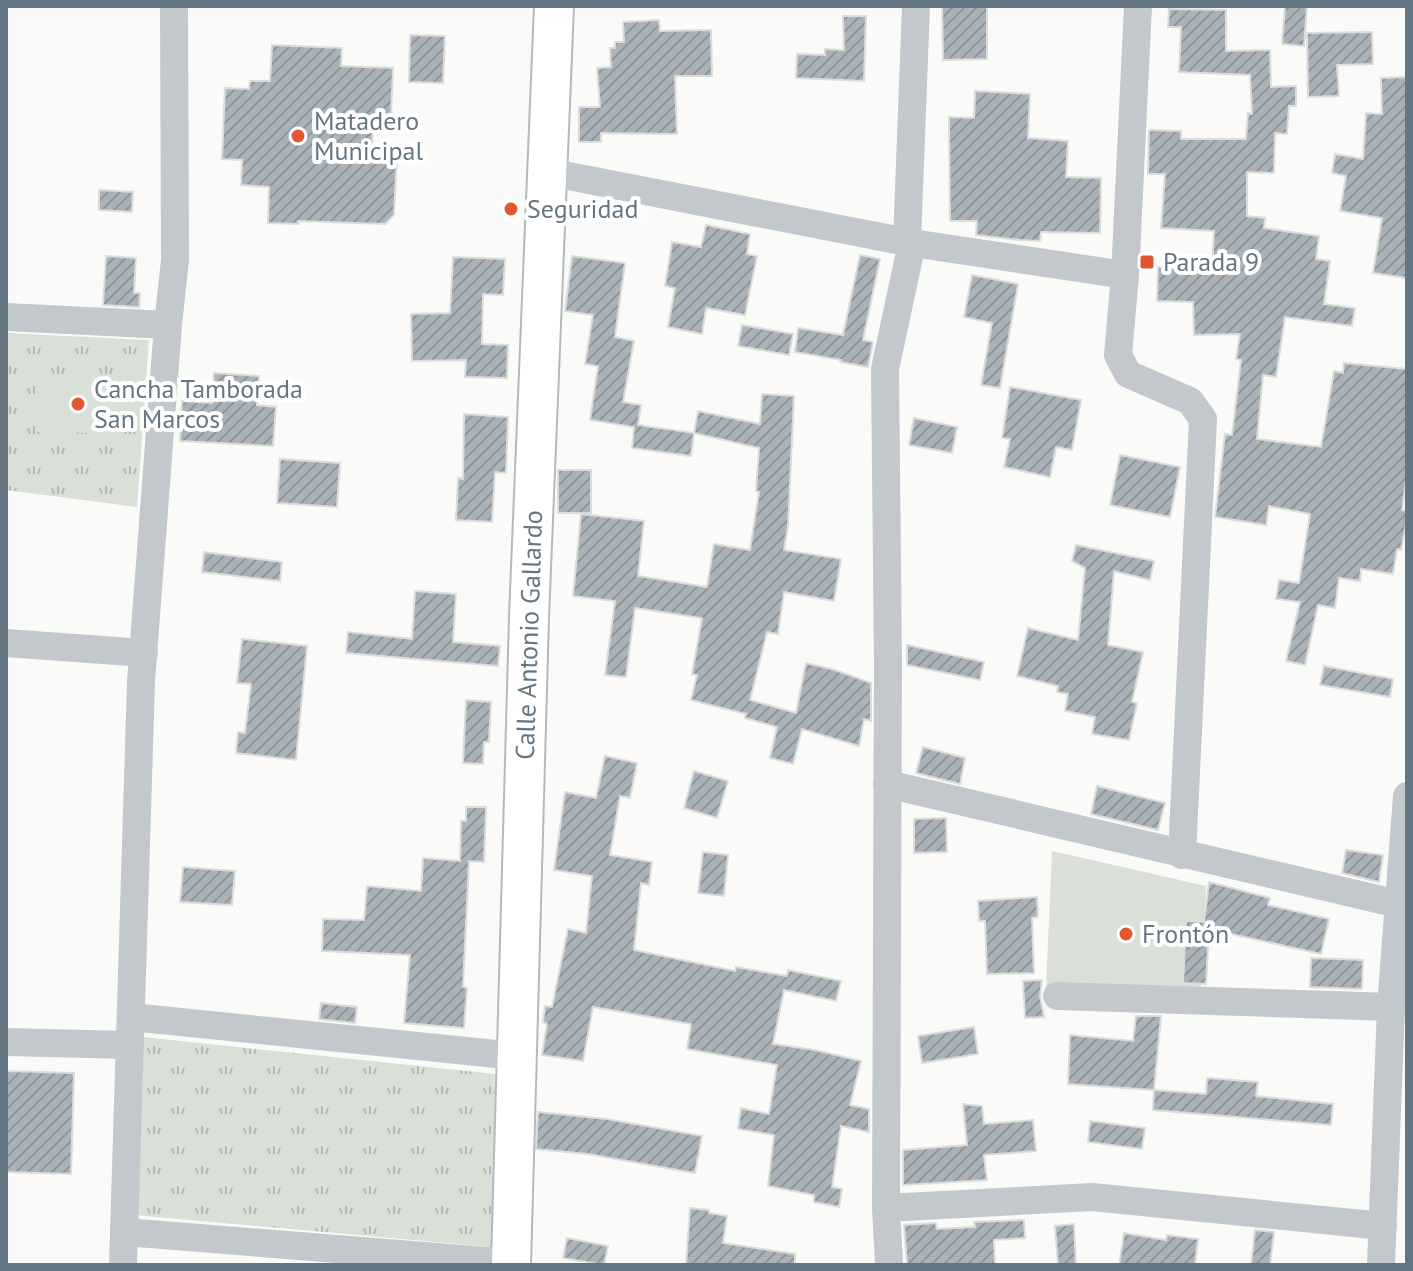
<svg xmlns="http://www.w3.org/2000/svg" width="1413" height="1271" viewBox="0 0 1413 1271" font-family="'PT Sans',sans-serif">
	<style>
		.grass { fill: url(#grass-tufts) }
		.pitch { fill: #dadfd7 }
		.building { fill: url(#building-hatch); stroke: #dcdcda; stroke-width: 2 }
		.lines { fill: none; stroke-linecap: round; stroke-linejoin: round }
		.secondary-casing { stroke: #b3babf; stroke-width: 42 }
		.minor { stroke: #c3c8cc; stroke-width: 28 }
		.secondary { stroke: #fff; stroke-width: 38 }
		.poi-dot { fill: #e4572e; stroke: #fff; stroke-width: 3 }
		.labels { text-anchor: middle; stroke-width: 8; stroke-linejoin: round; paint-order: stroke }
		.poi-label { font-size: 26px; fill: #657683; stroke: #fff; text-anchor: start }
		.street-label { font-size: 26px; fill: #657683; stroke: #fff }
	</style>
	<defs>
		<pattern id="grass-tufts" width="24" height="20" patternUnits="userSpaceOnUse" patternTransform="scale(2)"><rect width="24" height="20" fill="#dadfd7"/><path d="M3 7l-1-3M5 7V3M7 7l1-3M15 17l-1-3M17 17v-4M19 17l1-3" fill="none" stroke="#b4b9b4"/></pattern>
		<pattern id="building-hatch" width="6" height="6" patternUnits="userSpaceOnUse" patternTransform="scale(2)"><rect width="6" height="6" fill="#aab3b9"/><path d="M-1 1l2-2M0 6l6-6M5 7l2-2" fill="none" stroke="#8e969c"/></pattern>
	</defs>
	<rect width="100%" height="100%" fill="#fafaf8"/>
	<!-- grass -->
	<path class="grass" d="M6 333 149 340 137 507 6 490Z
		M143 1037 495 1074 492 1247 134 1215Z"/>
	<!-- pitch -->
	<path class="pitch" d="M38 375 120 376 119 433 37 432Z
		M1052 851 1206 886 1200 999 1046 989Z"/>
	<!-- building -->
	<path class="building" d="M942 6H987V59L943 60Z
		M1285 6H1307L1304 46 1282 44Z
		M1169 9 1226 10V51L1270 50 1271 87 1296 86V106H1289L1287 134 1275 133 1274 173 1247 172V216L1265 218 1264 228 1319 236 1316 259 1330 261 1324 304 1355 308 1352 326 1285 317 1276 377 1263 375 1257 439 1321 447 1334 371 1343 373 1344 363 1407 369V473L1402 510 1407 511V519L1401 550 1397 549 1393 574 1361 569 1360 581 1339 578 1335 608 1318 605 1305 665 1286 661 1300 602 1276 599 1279 580 1299 583 1310 514 1269 506 1266 525 1215 517 1225 434 1232 435 1241 360 1236 359 1240 334 1194 335 1193 302 1157 301 1158 267 1212 271 1214 231 1161 228 1165 174H1148L1149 130 1181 131V139H1246L1248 113 1252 114 1250 75 1179 72 1181 27H1168Z
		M843 16H866L864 81 796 78 797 54 825 55V49L844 50Z
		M659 20 660 31 711 30 712 76H675L677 134 601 133V142H579V107H600L597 68 611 67 610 48H615V42H624L623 22Z
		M1372 32 1373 64 1337 65 1339 96 1308 97 1307 33Z
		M410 35 445 36 443 83 409 82Z
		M272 45 342 48 341 66 393 68 391 118 373 117 372 154 397 155 394 215 385 224 298 221V224L268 223 269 187 241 185 242 160 222 159 225 88 249 89 250 81H270Z
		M1407 77V278L1373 273 1382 218 1340 211 1346 176 1332 173 1335 154 1363 159 1366 113 1382 114 1381 78Z
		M975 91 1030 94 1028 138 1068 141 1066 177 1101 178 1100 233 1041 232 1040 241 1021 240 976 235 977 221H950L949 117 974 118Z
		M99 190 133 192 132 212 99 210Z
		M706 225 750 234 747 254 757 256 745 315 706 308 702 334 668 327 675 288 665 286 672 242 701 247Z
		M860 255 880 259 863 340 873 342 868 367 840 362 841 360 795 352 798 328 843 335Z
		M106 256 136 258 134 293H140L139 307 103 305Z
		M572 256 625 263 615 337 634 341 623 402 641 405 638 425 694 433 691 456 632 448 634 427 590 420 598 366 585 364 593 315 565 311Z
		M453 257 505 259 503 295 483 294 482 344 508 345 507 378 465 377 466 360 412 361 411 314 450 313Z
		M972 275 1018 284 1000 388 981 385 992 323 964 317Z
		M742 325 793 334 789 355 738 346Z
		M214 373 259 376 257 405 276 407 273 446 180 441 182 401 212 403Z
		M1010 387 1081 400 1072 450 1056 447 1050 477 1004 467 1010 439 1002 438Z
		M762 394 794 396 788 526 784 550 841 559 834 601 784 592 778 634 767 632 750 700 796 713 806 663 835 670 871 683V721L864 719 859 746 802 729 793 764 770 758 777 727 745 718 746 714 691 700 697 675 692 674 702 618 635 608 626 677 605 675 615 601 573 596 581 514 644 521 638 576 707 587 714 544 750 550 759 492 756 491 759 448 694 433 698 411 760 424Z
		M464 414 508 417 506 473 495 472 492 522 456 520 458 478 463 479Z
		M914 418 957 427 952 453 909 445Z
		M1120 455 1180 467 1170 517 1110 505Z
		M280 459 340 463 337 507 277 503Z
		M558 470H591V513H558Z
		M1076 545 1154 561 1150 580 1114 571 1108 645 1143 652 1132 702 1137 703 1129 740 1092 734 1095 717 1065 711 1068 694 1057 692 1058 686 1017 676 1028 628 1078 640 1085 568 1072 561Z
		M204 552 282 562 280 581 202 572Z
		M415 591 456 594 453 642 500 646 498 666 346 653 348 632 412 639Z
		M242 639 307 646 296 760 236 753 238 732 245 733 251 684 237 683Z
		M907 645 984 662 980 680 907 665Z
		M1324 666 1393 679 1390 697 1320 685Z
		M466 700 491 702 489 742H484L483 764 463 763Z
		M923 747 965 758 960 784 916 773Z
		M605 756 637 763 630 798 620 796 610 855 652 862 649 885 641 883 634 950 735 971 736 967 787 976 788 970 841 981 836 1001 784 990 773 1044 815 1050 861 1061 850 1105 869 1109V1132L841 1126 832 1187 842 1189 839 1207 814 1202V1195L768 1186 774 1135 738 1129 741 1108 769 1114 777 1065 687 1049 691 1024 593 1007 583 1061 542 1055 547 1024 543 1022 545 1006 552 1007 568 929 586 933 592 876 554 870 565 792 596 798Z
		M694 771 728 781 717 818 684 808Z
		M1097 786 1165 803 1158 830 1091 814Z
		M466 807H486L484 862 469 861 463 987 467 988 464 1028 404 1023 410 955 322 951 323 919 364 920 367 886 421 891 423 858 460 861 461 821H466Z
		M946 818 947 852 914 853V819Z
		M1346 850 1383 855 1379 882 1342 873Z
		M703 852 728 855 724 896 698 893Z
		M183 867 235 871 232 905 180 902Z
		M1209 882 1270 898 1268 905 1329 919 1321 954 1209 929 1206 984 1183 983 1186 921 1204 922Z
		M1037 897 1038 917 1032 918 1034 973 987 974 985 921H979L978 901Z
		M1311 958 1363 960 1362 989 1310 987Z
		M1042 980 1040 996 1044 1017 1025 1018 1023 981Z
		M321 1003 357 1007 355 1023 319 1019Z
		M1136 1016H1161L1154 1090 1068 1084 1070 1035 1133 1041Z
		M974 1027 978 1054 922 1063 918 1036Z
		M6 1071 74 1073 71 1174 6 1172Z
		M1207 1078 1258 1082 1256 1096 1333 1104 1331 1125 1153 1110 1154 1090 1206 1094Z
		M963 1104 982 1106 984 1124 1033 1120 1036 1151 984 1155 987 1180 903 1185V1150L967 1145Z
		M538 1112 607 1119 702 1136 695 1173 588 1154 536 1149Z
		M1090 1121 1145 1128 1142 1149 1088 1142Z
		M690 1208 709 1210V1213L727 1216 723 1243 795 1254V1265H686Z
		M1024 1220 1025 1238 994 1240 995 1265H907L904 1225 936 1223 937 1229 975 1227 974 1222Z
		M1074 1224 1076 1265H1058L1055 1226Z
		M1255 1230 1274 1232 1270 1265H1251Z
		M1124 1233 1166 1240 1167 1235 1198 1239 1195 1265H1119Z
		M567 1238 608 1246 604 1265 563 1258Z"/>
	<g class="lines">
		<!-- secondary casing -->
		<g class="secondary-casing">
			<path id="secondary" d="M511 1265 529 617 554 6"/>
		</g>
		<!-- minor -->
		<path class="minor" d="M1138 6 1125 275 1118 355 1128 374 1190 401 1203 419 1182 855
			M548 172 912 243 1125 275
			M907 242 916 6
			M6 317 168 325
			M6 643 144 653
			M887 784 1407 906
			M1057 996 1391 1007
			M131 1017 516 1056
			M6 1042 130 1045
			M886 1208 1092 1197 1383 1226
			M125 1232 511 1263
			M123 1265 141 682 168 325 175 260 174 6
			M889 1265 886 1208 888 664 885 369 912 243
			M1381 1265 1391 1007 1407 796"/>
		<!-- secondary -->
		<use href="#secondary" class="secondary"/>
	</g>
	<!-- markers -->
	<g class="poi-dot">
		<circle cx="298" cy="136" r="8"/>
		<circle cx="511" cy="209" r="8"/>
		<rect x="1139" y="254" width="16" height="16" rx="4"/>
		<circle cx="78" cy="404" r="8"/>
		<circle cx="1126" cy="934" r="8"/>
	</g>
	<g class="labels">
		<!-- poi labels -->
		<g class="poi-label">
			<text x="314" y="130">Matadero<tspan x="314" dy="30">Municipal</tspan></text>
			<text x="527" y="218">Seguridad</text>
			<text x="1163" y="271">Parada 9</text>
			<text x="94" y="398">Cancha Tamborada<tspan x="94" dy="30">San Marcos</tspan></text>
			<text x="1142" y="943">Frontón</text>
		</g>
		<!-- street labels -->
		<g class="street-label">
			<text transform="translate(529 635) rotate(-88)" y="9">Calle Antonio Gallardo</text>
		</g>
	</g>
	<!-- border -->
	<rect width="1413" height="1271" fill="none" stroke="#657683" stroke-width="16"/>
</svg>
